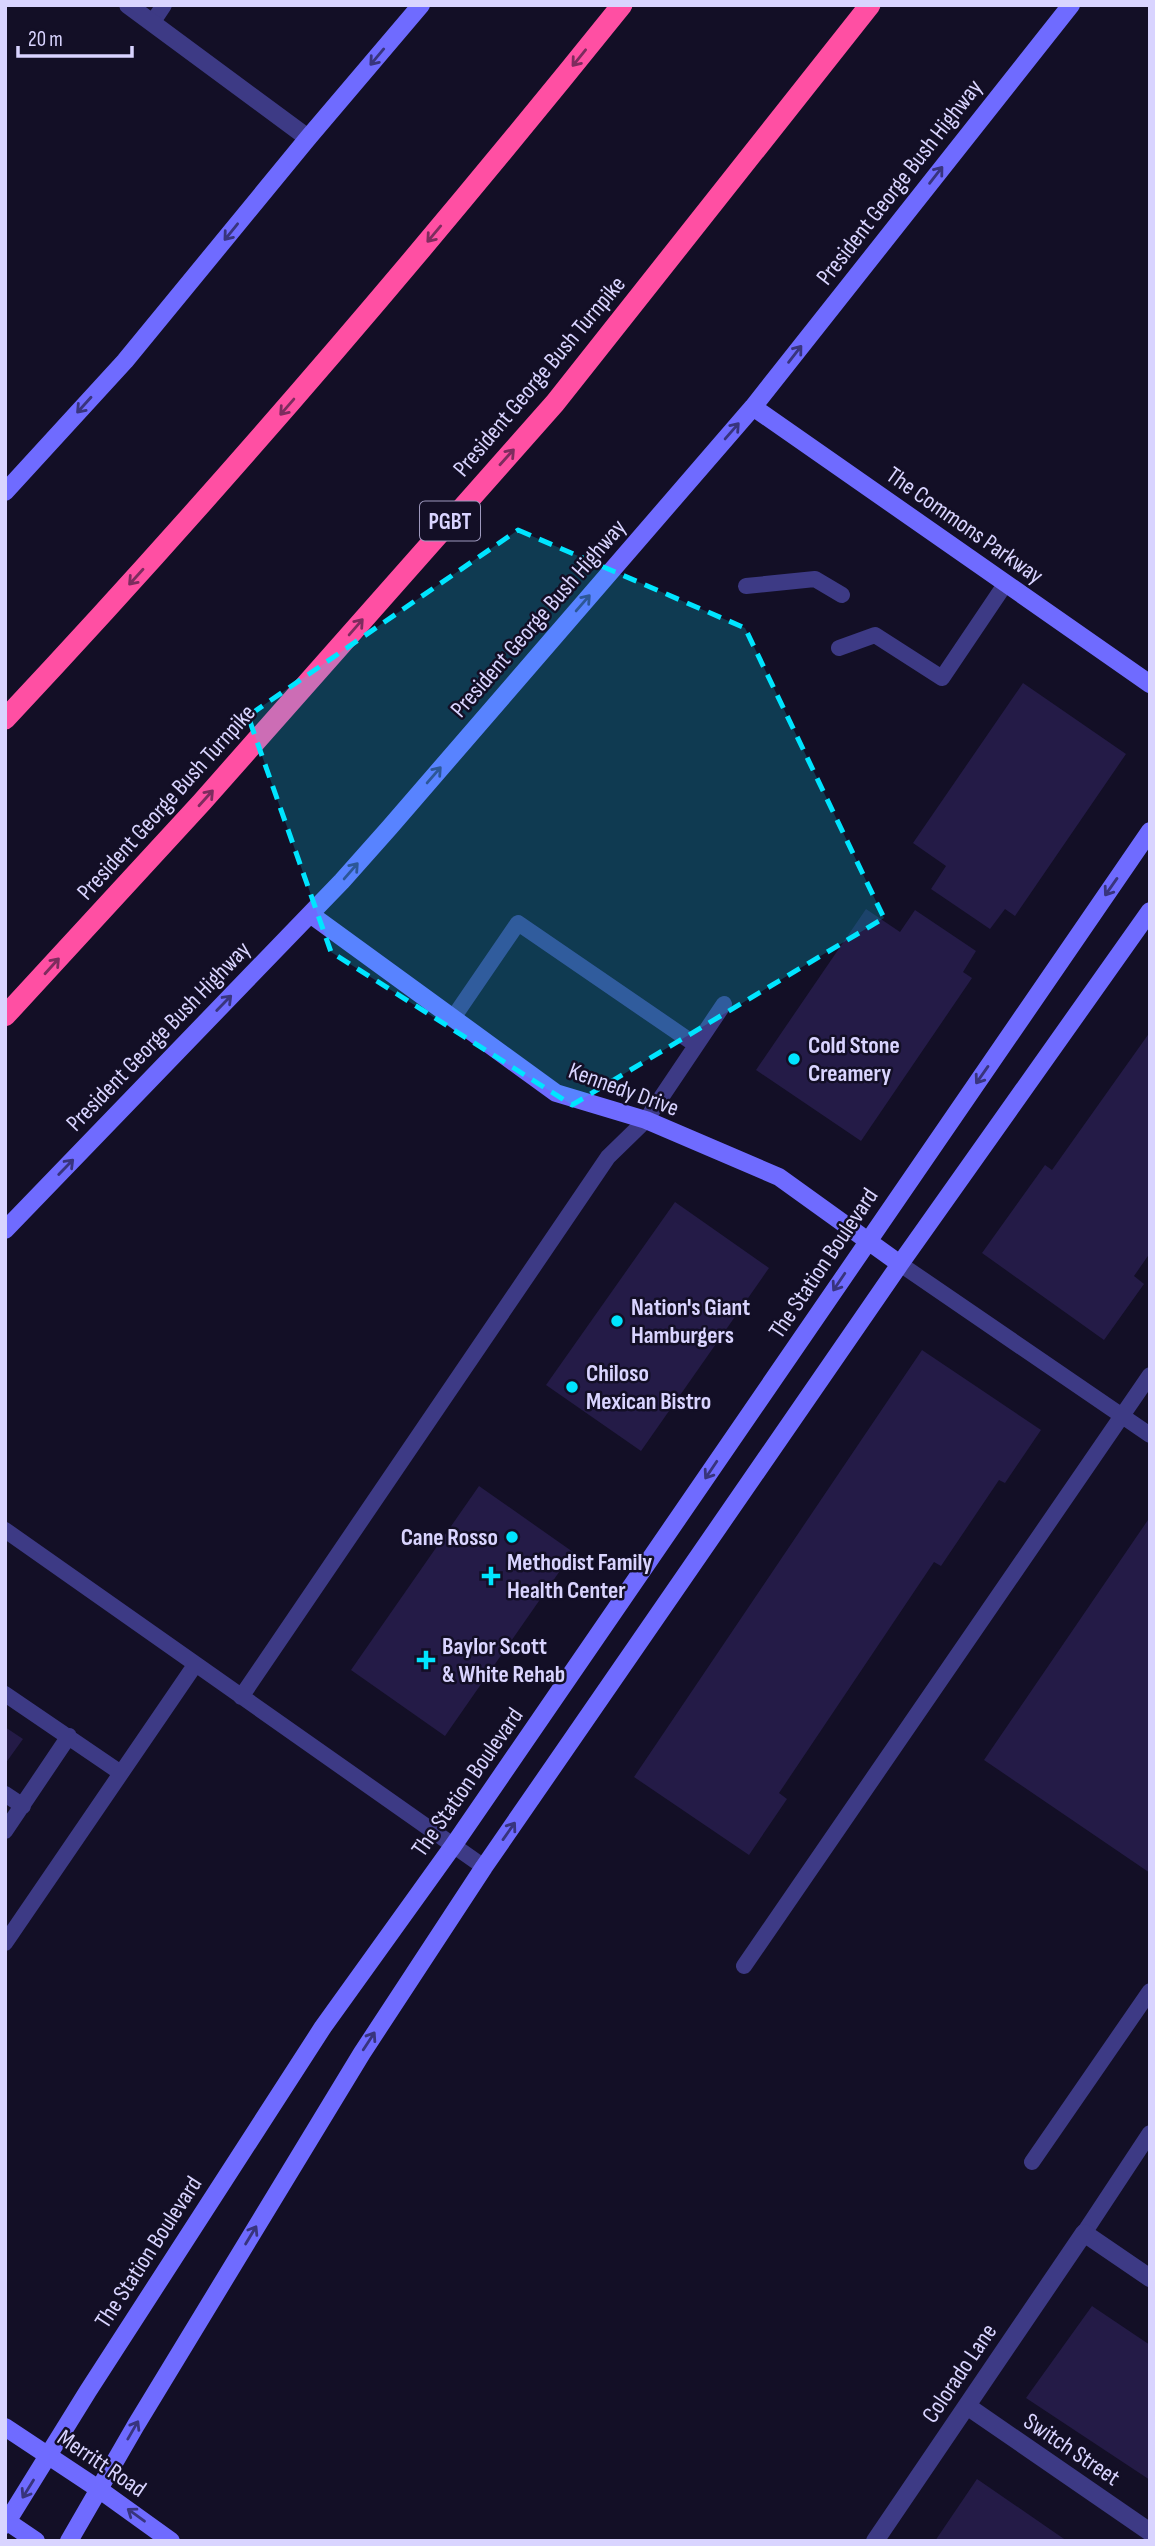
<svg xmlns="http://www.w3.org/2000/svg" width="1155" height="2546" viewBox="0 0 1155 2546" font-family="'Sofia Sans Condensed',sans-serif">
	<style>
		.building { fill: #241b47 }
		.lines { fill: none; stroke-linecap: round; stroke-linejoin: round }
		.lane { stroke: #3d3a85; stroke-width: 16 }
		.street { stroke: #3d3a85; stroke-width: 18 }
		.secondary { stroke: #6f6bff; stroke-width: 18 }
		.highway { stroke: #ff4fa3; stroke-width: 21 }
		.oneway { stroke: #38347d }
		.oneway2 { stroke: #7d2c5e }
		.marked { fill: #00e5ff; fill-opacity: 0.2; stroke: #00e5ff; stroke-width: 5; stroke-dasharray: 14 9; stroke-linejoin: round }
		.poi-dot { fill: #00e5ff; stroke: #130f26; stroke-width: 2.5 }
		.labels { text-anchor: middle; stroke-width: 5; stroke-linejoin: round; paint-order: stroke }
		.shield { fill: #130f26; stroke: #9e99be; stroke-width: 2 }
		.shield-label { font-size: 23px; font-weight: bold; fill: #d9d4ff }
		.street-label { font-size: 24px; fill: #d9d4ff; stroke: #130f26 }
		.poi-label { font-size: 24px; font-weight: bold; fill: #d9d4ff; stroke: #130f26; text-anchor: start }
	</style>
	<rect width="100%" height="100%" fill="#130f26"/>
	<!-- building -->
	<path class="building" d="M1023 683 1126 754 1015 916 1005 909 990 929 931 889 946 866 913 843Z
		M866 909 900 932 915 910 976 951 963 972 972 978 861 1141 756 1070Z
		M1150 1032V1253L1134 1276 1144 1284 1104 1340 982 1253 1045 1165 1052 1170Z
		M675 1202 769 1268 641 1451 546 1385Z
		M922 1350 1041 1430 1005 1483 999 1480 941 1566 934 1562 779 1793 787 1799 749 1855 634 1777Z
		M479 1486 573 1552 445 1736 351 1670Z
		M1150 1517V1873L984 1760Z
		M5 1727 23 1739 5 1764Z
		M1092 2306 1150 2345V2480L1026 2398Z
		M977 2479 1067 2541H935Z"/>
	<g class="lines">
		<!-- lane -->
		<path class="lane" d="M152 23 164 5
			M746 586 815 579 842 595
			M839 648 875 635 942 678 1006 583
			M453 1018 518 923 696 1045
			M900 1264 1150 1435
			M5 1530 484 1867
			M5 1694 121 1773
			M241 1697 608 1157 646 1120 724 1004
			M5 1794 23 1806
			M5 1831 69 1736
			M5 1943 195 1665
			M744 1966 1150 1375
			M1032 2162 1150 1991
			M1084 2233 1150 2133"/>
		<!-- street -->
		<path class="street" d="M128 5 308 138
			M967 2406 1150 2532
			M875 2541 1084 2233 1150 2278"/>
		<!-- secondary -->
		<path class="secondary" d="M753 407 1150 684
			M5 492 125 361 308 138 421 5
			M310 914 556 1093 646 1120 779 1177 900 1264
			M5 1230 342 881 390 827 753 407 1071 5
			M5 2427 100 2490 171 2541
			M5 2520 36 2541
			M5 2525 88 2391 323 2027 453 1846 1150 831
			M69 2541 136 2425 362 2053 484 1867 900 1264 1150 911"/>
		<!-- highway -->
		<path class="highway" d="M5 719C220 490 425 250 622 5
			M5 1016 202 802 555 403 870 5"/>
	</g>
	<!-- one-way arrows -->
	<defs><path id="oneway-shaft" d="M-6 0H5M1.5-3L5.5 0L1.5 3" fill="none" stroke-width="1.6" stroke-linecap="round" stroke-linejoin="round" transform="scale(1.75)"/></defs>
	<g class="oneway">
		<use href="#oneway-shaft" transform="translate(377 57) rotate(130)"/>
		<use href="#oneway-shaft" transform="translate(936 175) rotate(-52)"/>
		<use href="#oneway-shaft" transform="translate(231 232) rotate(129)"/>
		<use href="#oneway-shaft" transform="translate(795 354) rotate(-52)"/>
		<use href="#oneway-shaft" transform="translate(84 405) rotate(132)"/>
		<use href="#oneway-shaft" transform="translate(732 431) rotate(-49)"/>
		<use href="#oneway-shaft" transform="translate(583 603) rotate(-49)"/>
		<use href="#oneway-shaft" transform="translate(434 775) rotate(-49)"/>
		<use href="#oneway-shaft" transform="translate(351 871) rotate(-49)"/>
		<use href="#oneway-shaft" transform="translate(1111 887) rotate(125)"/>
		<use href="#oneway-shaft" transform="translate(224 1003) rotate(-46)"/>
		<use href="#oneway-shaft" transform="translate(982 1075) rotate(125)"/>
		<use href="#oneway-shaft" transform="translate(66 1167) rotate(-46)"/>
		<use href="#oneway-shaft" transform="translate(839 1282) rotate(124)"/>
		<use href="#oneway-shaft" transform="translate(711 1470) rotate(124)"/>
		<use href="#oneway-shaft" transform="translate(509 1831) rotate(-55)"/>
		<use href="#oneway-shaft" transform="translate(369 2041) rotate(-57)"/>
		<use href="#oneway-shaft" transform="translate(251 2235) rotate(-59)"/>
		<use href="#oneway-shaft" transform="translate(133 2430) rotate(-60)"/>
		<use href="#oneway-shaft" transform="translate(28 2489) rotate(122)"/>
		<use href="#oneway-shaft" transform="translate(136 2515) rotate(-144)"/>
	</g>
	<g class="oneway2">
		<use href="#oneway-shaft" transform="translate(579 58) rotate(129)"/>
		<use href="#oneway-shaft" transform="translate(434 234) rotate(130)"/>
		<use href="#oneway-shaft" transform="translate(287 407) rotate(131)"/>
		<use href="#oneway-shaft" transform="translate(507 457) rotate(-48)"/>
		<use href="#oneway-shaft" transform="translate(136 577) rotate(132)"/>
		<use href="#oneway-shaft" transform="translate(356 627) rotate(-49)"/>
		<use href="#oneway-shaft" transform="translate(206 798) rotate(-48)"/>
		<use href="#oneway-shaft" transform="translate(52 966) rotate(-48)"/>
	</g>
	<!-- marked area -->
	<path class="marked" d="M518 530 745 628 884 918 572 1105 331 952 248 716Z"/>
	<!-- markers -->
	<g class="poi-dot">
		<circle cx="794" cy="1059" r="7"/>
		<circle cx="617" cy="1321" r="7"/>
		<circle cx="572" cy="1387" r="7"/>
		<circle cx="512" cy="1537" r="7"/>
		<path d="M487.5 1565.5h7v7h7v7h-7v7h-7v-7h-7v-7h7z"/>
		<path d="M422.5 1649.5h7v7h7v7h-7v7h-7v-7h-7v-7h7z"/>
	</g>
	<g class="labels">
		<!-- shield labels -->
		<rect class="shield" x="420" y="501.5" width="60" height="39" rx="5"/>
		<g class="shield-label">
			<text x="450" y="529">PGBT</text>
		</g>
		<!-- street labels -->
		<g class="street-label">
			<text transform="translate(899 182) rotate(-52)" y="8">President George Bush Highway</text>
			<text transform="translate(539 376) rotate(-50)" y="8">President George Bush Turnpike</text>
			<text transform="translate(965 525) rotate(35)" y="8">The Commons Parkway</text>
			<text transform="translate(538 618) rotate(-49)" y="8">President George Bush Highway</text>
			<text transform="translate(166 802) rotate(-48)" y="8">President George Bush Turnpike</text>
			<text transform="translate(158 1036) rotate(-46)" y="8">President George Bush Highway</text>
			<text transform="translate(624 1089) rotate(20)" y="8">Kennedy Drive</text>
			<text transform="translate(823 1263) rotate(-56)" y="8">The Station Boulevard</text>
			<text transform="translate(467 1782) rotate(-55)" y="8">The Station Boulevard</text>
			<text transform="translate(148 2252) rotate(-57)" y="8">The Station Boulevard</text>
			<text transform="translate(959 2373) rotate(-56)" y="8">Colorado Lane</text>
			<text transform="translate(1072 2449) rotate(34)" y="8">Switch Street</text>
			<text transform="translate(102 2463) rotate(34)" y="8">Merritt Road</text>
		</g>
		<!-- poi labels -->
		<g class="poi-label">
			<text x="808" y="1053">Cold Stone<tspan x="808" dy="28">Creamery</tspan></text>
			<text x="631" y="1315">Nation's Giant<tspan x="631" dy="28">Hamburgers</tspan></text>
			<text x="586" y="1381">Chiloso<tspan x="586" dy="28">Mexican Bistro</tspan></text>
			<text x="498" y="1545" text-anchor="end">Cane Rosso</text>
			<text x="507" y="1570">Methodist Family<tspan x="507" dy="28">Health Center</tspan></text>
			<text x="442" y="1654">Baylor Scott<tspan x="442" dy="28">&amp; White Rehab</tspan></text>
		</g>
	</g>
	<!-- border -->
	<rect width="1155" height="2546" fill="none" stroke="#d9d4ff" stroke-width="14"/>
	<!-- scale -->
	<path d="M18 46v10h114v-10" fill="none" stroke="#d9d4ff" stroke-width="3.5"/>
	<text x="28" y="46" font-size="21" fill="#d9d4ff" stroke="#130f26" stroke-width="5" paint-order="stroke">20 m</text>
</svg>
